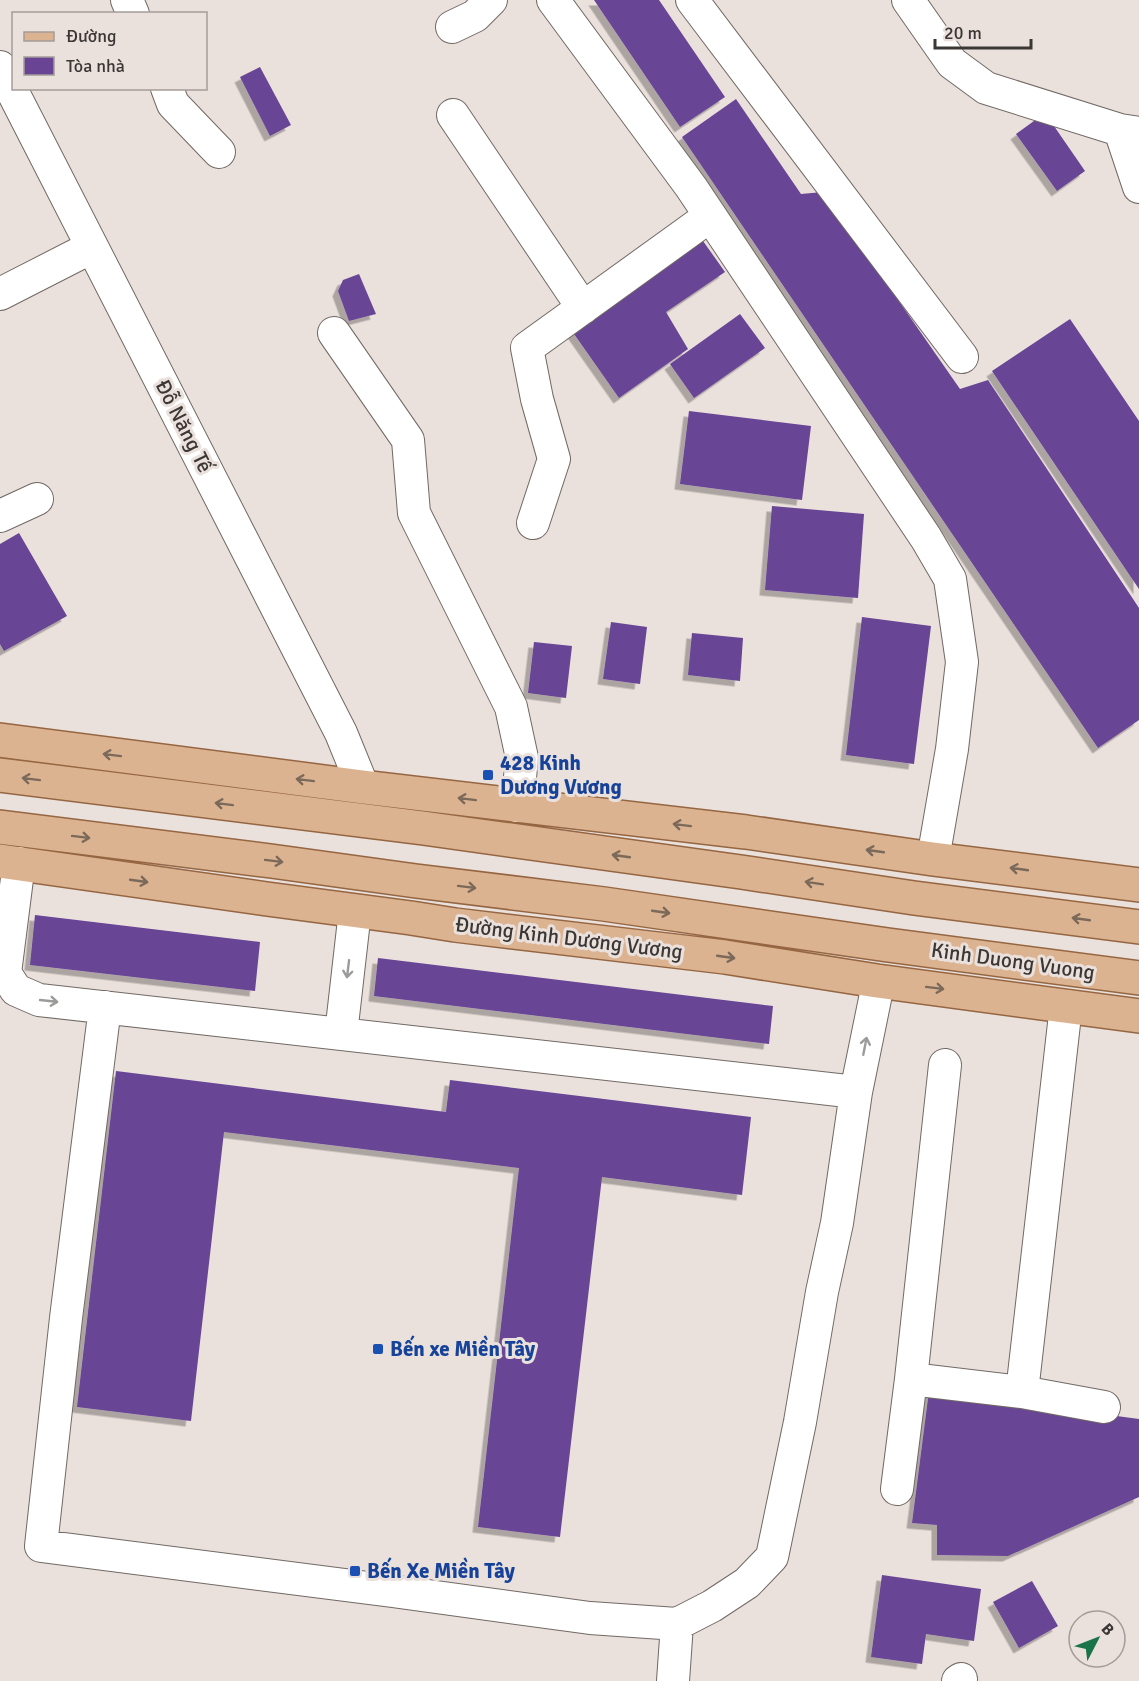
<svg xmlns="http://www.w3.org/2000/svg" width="1139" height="1681" viewBox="0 0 1139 1681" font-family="Signika,sans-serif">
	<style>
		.building { fill: #694495; filter: url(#shadow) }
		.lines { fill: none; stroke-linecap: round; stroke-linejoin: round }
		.minor-casing { stroke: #716965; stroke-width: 34 }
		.major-casing { stroke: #956641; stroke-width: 36 }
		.minor { stroke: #fff; stroke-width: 32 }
		.major { stroke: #dcb391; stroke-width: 33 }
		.oneway { stroke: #7b695a }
		.oneway2 { stroke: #9d9b9a }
		.transit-dot { fill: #1a4fb4; stroke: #eae0dc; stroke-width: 2 }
		.labels { text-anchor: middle; stroke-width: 6; stroke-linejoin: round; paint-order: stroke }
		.street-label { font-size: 21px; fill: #3b3735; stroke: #eae0dc }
		.transit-label { font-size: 21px; font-weight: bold; fill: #164399; stroke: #eae0dc; text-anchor: start }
	</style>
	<defs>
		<filter id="shadow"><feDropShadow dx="-5.5" dy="5.5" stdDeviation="0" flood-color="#0004"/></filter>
	</defs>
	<rect width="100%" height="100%" fill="#eae0dc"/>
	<!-- building -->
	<path class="building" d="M594 0H659L725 97 680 127Z
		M260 67 291 125 270 136 240 77Z
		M736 99 801 194 823 192 960 389 988 380 1139 608V720L1098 748 682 137Z
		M1045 113 1085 171 1057 191 1016 134Z
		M703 241 725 272 666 312 688 349 619 398 572 331Z
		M359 274 376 314 349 321 338 291 343 280Z
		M740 314 765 348 694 398 670 364Z
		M1070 319 1139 421V589L992 371Z
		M689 411 811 426 802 500 680 484Z
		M772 506 864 514 858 598 765 590Z
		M19 533 67 616 4 651 0 644V544Z
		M862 617 931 626 914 764 846 755Z
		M611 622 647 627 640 684 603 679Z
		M692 633 743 638 740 681 688 675Z
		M534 642 572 646 566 698 528 693Z
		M35 915 260 942 255 991 30 965Z
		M378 958 773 1006 769 1044 374 996Z
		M116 1071 446 1112 450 1080 751 1117 742 1195 602 1177 560 1537 478 1527 519 1168 224 1132 191 1421 77 1407Z
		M929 1391 1139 1419V1497L1008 1556 937 1555V1525L912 1523Z
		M882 1575 981 1589 974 1641 926 1634 922 1664 871 1657Z
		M1032 1581 1058 1626 1019 1648 993 1602Z"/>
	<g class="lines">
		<!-- minor casing -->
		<g class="minor-casing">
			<path id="minor" d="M127 0 133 14
				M553 0 691 187 926 538 950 579 962 662 952 749 933 859
				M692 0 962 357
				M908 0 952 63 986 88 1120 130 1139 133
				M452 27 475 16 491 0
				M0 67 341 733 363 787
				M167 88 173 104 219 152
				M453 115 583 308
				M1120 130 1139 187
				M0 294 92 247
				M334 333 408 440 414 513 511 707 522 758 517 806
				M0 516 37 499
				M533 523 554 459 537 399 527 348 710 216
				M19 863 5 973 16 990 39 1000 856 1092
				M105 1007 66 1318 41 1546 392 1591 590 1618 677 1624 712 1606 747 1583 772 1557 800 1422 822 1292 837 1223 856 1092 875 999 877 981
				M341 1034 355 911
				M911 1379 1022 1392 1066 1006
				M1022 1392 1104 1407
				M897 1489 911 1379 945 1065
				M673 1681 677 1624
				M958 1681 961 1679"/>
		</g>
		<!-- major casing -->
		<g class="major-casing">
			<path id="major" d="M0 740 363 787 746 832 933 859 1139 885
				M0 775 423 828 741 872 914 898 1139 927
				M0 827 271 861 416 881 604 904 888 945 1139 978
				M0 861 267 899 411 918 455 925 725 957 877 981 1139 1016"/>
		</g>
		<!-- minor -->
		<use href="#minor" class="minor"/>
		<!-- major -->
		<use href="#major" class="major"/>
	</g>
	<!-- one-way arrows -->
	<defs><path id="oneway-shaft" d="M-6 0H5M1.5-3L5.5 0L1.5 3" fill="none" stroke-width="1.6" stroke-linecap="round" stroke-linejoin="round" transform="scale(1.5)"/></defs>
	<g class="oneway">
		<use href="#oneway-shaft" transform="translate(112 755) rotate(-173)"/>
		<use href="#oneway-shaft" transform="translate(31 779) rotate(-173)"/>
		<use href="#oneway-shaft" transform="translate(305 780) rotate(-173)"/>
		<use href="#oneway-shaft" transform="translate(467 799) rotate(-173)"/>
		<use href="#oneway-shaft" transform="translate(224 804) rotate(-173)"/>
		<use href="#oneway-shaft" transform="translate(682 825) rotate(-173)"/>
		<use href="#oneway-shaft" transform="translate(81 837) rotate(7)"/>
		<use href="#oneway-shaft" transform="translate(875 851) rotate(-172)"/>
		<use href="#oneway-shaft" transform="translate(621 856) rotate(-172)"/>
		<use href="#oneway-shaft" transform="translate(274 861) rotate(7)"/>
		<use href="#oneway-shaft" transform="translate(1019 869) rotate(-172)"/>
		<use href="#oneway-shaft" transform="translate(139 881) rotate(8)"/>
		<use href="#oneway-shaft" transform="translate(814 883) rotate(-171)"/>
		<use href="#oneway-shaft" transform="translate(467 887) rotate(7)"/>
		<use href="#oneway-shaft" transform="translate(661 912) rotate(8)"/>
		<use href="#oneway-shaft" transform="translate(1081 919) rotate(-172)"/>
		<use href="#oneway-shaft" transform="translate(726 957) rotate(8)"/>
		<use href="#oneway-shaft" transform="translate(935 988) rotate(7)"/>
	</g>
	<g class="oneway2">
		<use href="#oneway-shaft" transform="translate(348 969) rotate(97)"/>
		<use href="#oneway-shaft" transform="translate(49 1001) rotate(6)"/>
		<use href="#oneway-shaft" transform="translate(865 1046) rotate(-79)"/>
	</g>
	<!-- markers -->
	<g class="transit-dot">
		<rect x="482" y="769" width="12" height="12" rx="3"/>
		<rect x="372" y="1343" width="12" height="12" rx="3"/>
		<rect x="349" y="1565" width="12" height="12" rx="3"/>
	</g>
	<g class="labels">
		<!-- street labels -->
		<g class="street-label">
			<text transform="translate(184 426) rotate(63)" y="7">Đỗ Năng Tế</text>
			<text transform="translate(569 938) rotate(7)" y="7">Đường Kinh Dương Vương</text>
			<text transform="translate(1013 961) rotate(8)" y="7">Kinh Duong Vuong</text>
		</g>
		<!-- transit labels -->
		<g class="transit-label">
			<text x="500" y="770">428 Kinh<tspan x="500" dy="24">Dương Vương</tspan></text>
			<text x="390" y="1356">Bến xe Miền Tây</text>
			<text x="367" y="1578">Bến Xe Miền Tây</text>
		</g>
	</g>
	<!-- legend -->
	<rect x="12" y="12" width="195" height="78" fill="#eae0dc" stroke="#a49c99" stroke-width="1.5"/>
	<rect x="24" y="32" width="30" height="9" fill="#dcb391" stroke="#a49c99" stroke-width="1.5"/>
	<text x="66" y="42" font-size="18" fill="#3b3735">Đường</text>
	<rect x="24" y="57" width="30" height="18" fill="#694495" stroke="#a49c99" stroke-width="1.5"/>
	<text x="66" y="72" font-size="18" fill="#3b3735">Tòa nhà</text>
	<!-- north arrow -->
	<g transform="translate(1097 1639) rotate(48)"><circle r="28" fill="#eae0dc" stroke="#a49c99" stroke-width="1.5"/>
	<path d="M0-4.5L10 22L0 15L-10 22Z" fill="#197449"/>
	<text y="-9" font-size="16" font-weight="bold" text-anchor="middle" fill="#3b3735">B</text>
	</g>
	<!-- scale -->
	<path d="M935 39v9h96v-9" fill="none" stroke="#3b3735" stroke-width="3"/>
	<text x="944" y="39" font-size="18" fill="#3b3735" stroke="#eae0dc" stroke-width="4.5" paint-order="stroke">20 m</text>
</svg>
